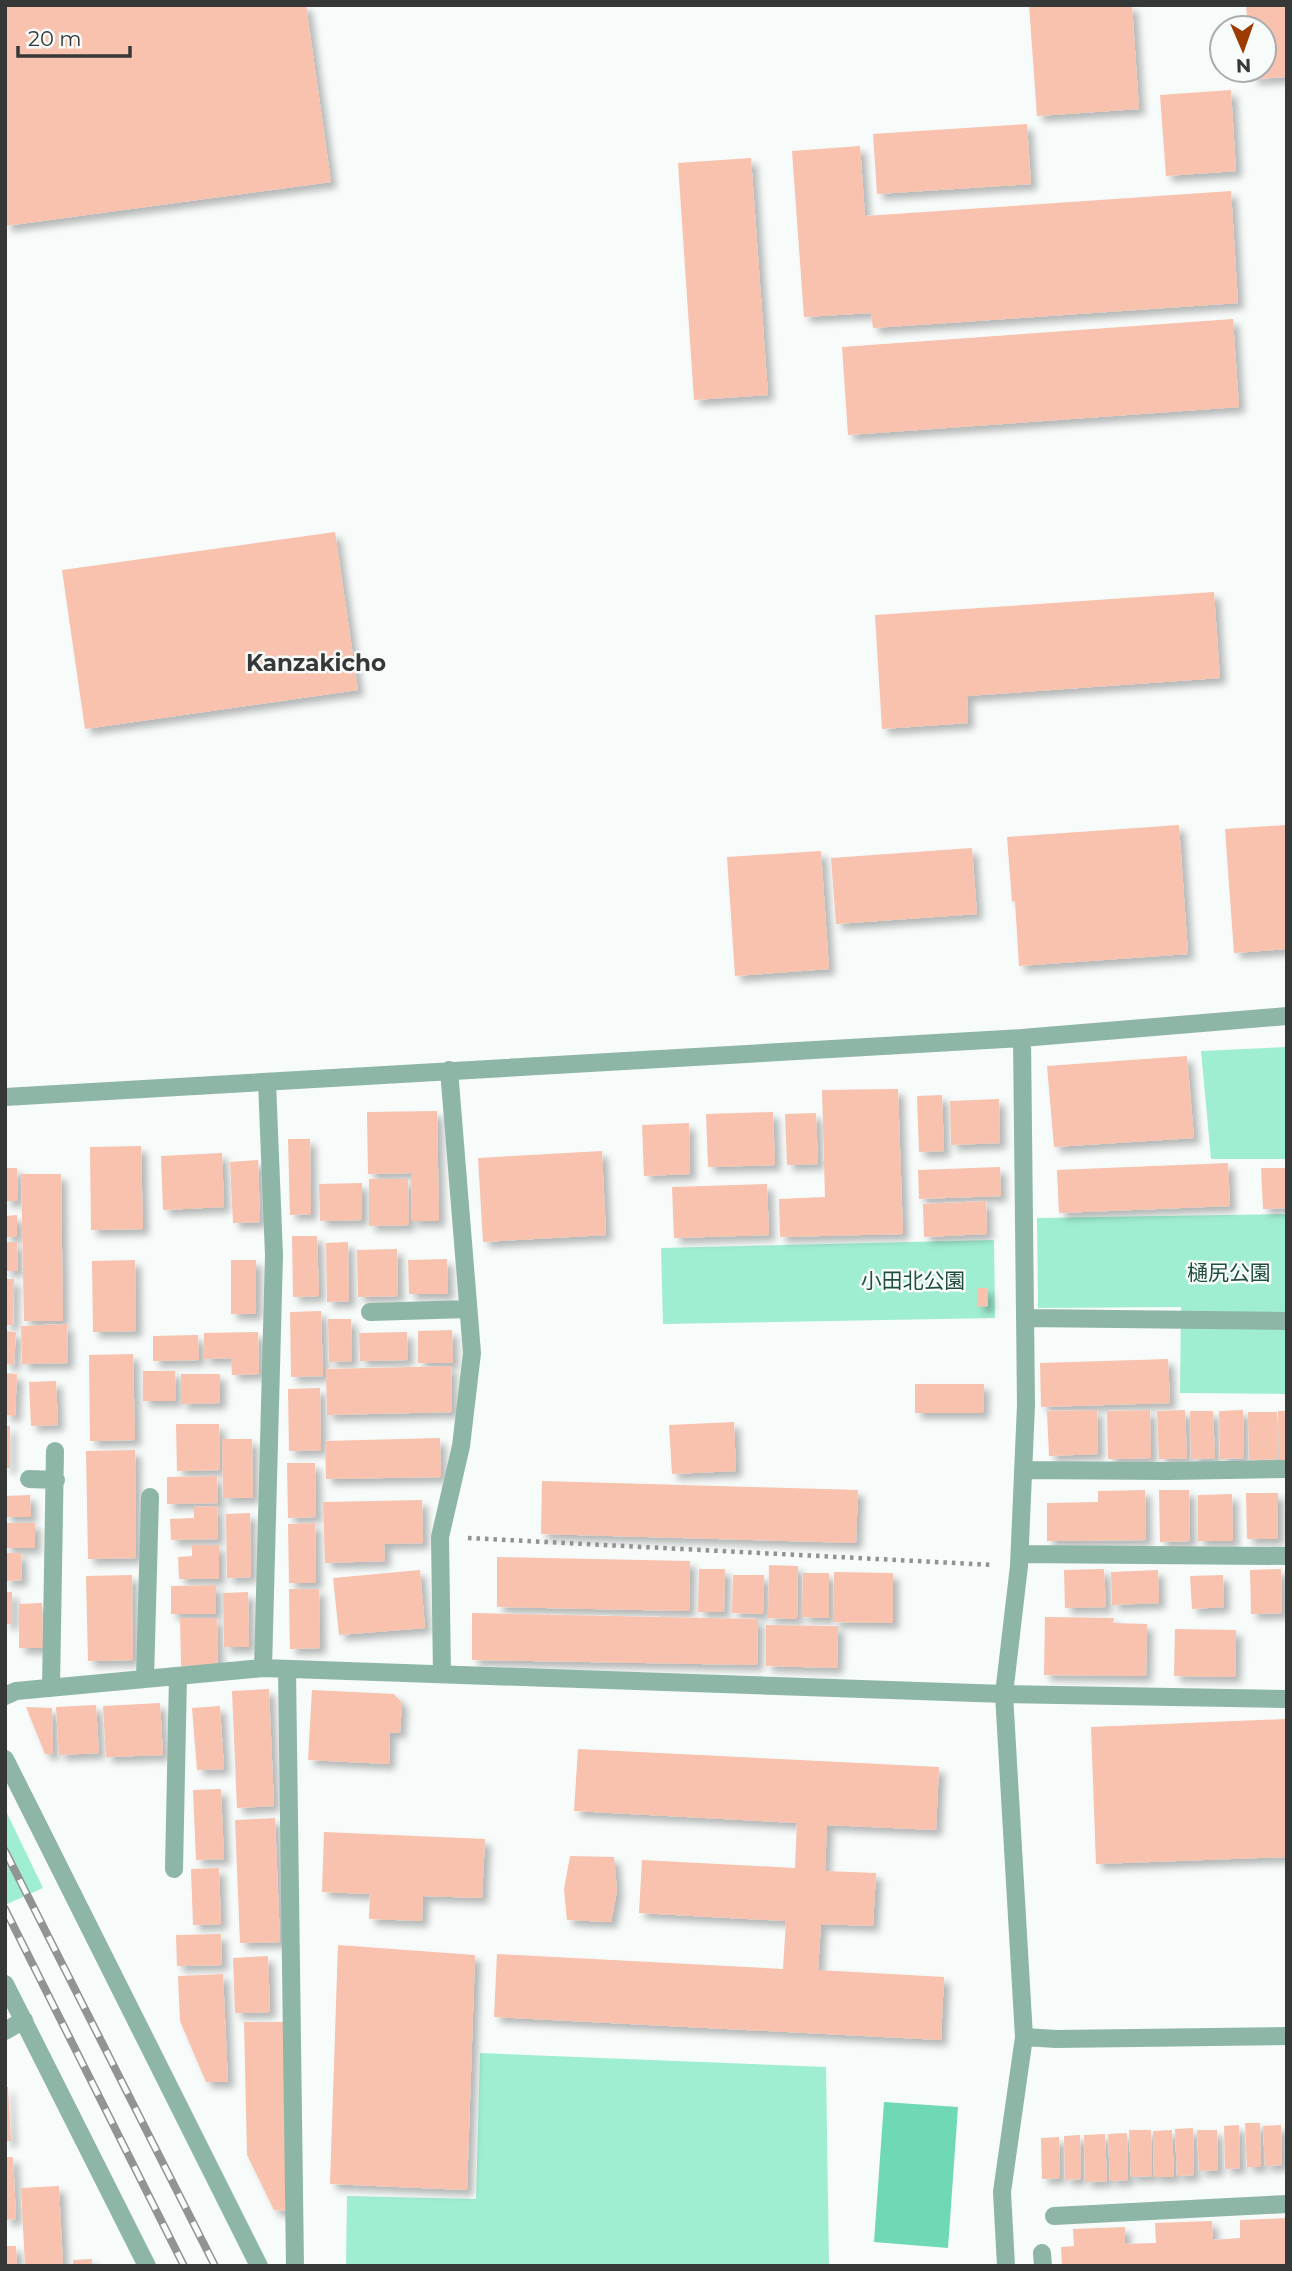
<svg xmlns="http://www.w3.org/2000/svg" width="1292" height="2271" viewBox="0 0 1292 2271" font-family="Montserrat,'Noto Sans JP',sans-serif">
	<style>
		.green { fill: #a0eed1 }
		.water { fill: #6fd9b5 }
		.building { fill: #f8c2ae; filter: url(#shadow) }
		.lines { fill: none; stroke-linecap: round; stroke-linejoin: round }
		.path { stroke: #8f9290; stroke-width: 4.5; stroke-dasharray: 3.5 5; stroke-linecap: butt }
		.minor { stroke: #8db6a6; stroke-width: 18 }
		.rail-casing { stroke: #919492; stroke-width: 8 }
		.rail { stroke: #f7fbf9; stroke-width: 5; stroke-dasharray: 16; stroke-linecap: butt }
		.labels { text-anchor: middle; stroke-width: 5; stroke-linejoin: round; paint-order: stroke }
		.park-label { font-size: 21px; fill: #214f3f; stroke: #f7fbf9 }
		.neighbourhood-label { font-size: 23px; font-weight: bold; fill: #363837; stroke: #f7fbf9 }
	</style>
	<defs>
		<filter id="shadow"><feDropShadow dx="6" dy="6" stdDeviation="3.5" flood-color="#0004"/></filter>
	</defs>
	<rect width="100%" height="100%" fill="#f7fbf9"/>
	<!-- green -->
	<path class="green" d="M1287 1047V1159H1211L1201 1051Z
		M1287 1214V1394L1180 1393 1181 1307 1038 1308 1037 1218Z
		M994 1240 995 1318 663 1324 661 1248Z
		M5 1809 43 1888 5 1905Z
		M480 2053 826 2067 829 2266H346L347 2196 476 2199Z"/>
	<!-- water -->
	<path class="water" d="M884 2102 958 2107 948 2248 874 2242Z"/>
	<!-- building -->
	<path class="building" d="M5 5H306L331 182 5 226Z
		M1029 5H1132L1139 109 1037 116Z
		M1246 5H1287V77L1252 79 1251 70H1264V28H1248Z
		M1231 90 1236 171 1166 176 1160 95Z
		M1027 124 1031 184 877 194 873 134Z
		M860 146 865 216 1231 191 1238 303 873 328 871 313 804 317 792 151Z
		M751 158 768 395 694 400 678 163Z
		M1233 319 1239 407 848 435 842 347Z
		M335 532 358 690 85 729 62 570Z
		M1214 592 1220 678 967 696 968 723 882 729 875 615Z
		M1179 825 1188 954 1019 966 1015 901 1012 902 1007 837Z
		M1287 825V949L1234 953 1225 829Z
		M972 848 977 914 836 924 831 858Z
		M821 851 829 969 735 976 727 857Z
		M1187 1056 1194 1138 1054 1147 1047 1066Z
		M898 1089 903 1234 780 1237 779 1199 825 1197 822 1090Z
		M942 1095 944 1151 919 1152 917 1096Z
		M999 1099 1000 1143 951 1145 950 1101Z
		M437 1111 439 1221H412L411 1173 368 1174 367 1112Z
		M773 1112 775 1165 708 1167 706 1114Z
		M816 1113 818 1164 787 1165 785 1114Z
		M689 1123 690 1174 644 1176 642 1125Z
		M288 1139H310L311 1214 290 1215Z
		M141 1146 143 1229 91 1230 90 1147Z
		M602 1151 606 1235 483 1242 478 1158Z
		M222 1153 224 1207 163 1210 161 1156Z
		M258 1160 260 1222 233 1223 230 1162Z
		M1228 1163 1230 1206 1059 1213 1057 1170Z
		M1000 1167 1001 1196 919 1199 918 1170Z
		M5 1168H17L18 1201H5Z
		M1261 1168H1287V1208L1263 1209Z
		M21 1174H61L63 1321H24Z
		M369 1179H408L409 1225 369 1226Z
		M362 1183V1220L320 1221 319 1184Z
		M767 1184 769 1235 674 1238 672 1187Z
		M986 1201 987 1234 924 1237 923 1204Z
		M17 1215V1237H5V1216Z
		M292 1236H317L319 1296 293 1297Z
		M5 1242H17L18 1271H5Z
		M348 1242 349 1301 327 1302 326 1243Z
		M397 1249 398 1296 358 1297 357 1250Z
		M447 1259 448 1294H409L408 1260Z
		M135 1260 136 1331 93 1332 92 1261Z
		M231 1260H256V1314H231Z
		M5 1279H14L13 1325H5Z
		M977 1288H987L988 1306 978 1307Z
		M321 1311 323 1376 291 1377 290 1312Z
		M328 1319H351L352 1361 329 1362Z
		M67 1324 68 1363 22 1364 21 1326Z
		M452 1330 453 1363H418V1331Z
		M5 1331 16 1332 14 1365 5 1364Z
		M258 1332 259 1374 232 1375 231 1358 204 1359V1333Z
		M407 1332 408 1360 360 1361 359 1333Z
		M198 1335 199 1360 153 1361V1336Z
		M133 1354 135 1440 90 1441 89 1355Z
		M1168 1359 1170 1403 1041 1407 1040 1363Z
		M451 1366 452 1412 327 1415 326 1369Z
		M143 1371H175L176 1401H143Z
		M5 1373 17 1374 15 1416 5 1415Z
		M181 1374H220V1403L181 1404Z
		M56 1381 58 1425 31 1426 29 1382Z
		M915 1384H984L983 1413H915Z
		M320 1388 321 1450 289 1451 288 1389Z
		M1097 1410 1098 1454 1049 1456 1047 1411Z
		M1150 1410 1151 1458 1108 1459 1107 1411Z
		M1185 1410 1187 1458 1159 1459 1157 1411Z
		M1243 1410 1244 1458 1220 1459 1219 1411Z
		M1190 1411H1213L1215 1458 1191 1459Z
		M1278 1411H1287V1460H1279Z
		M1248 1412H1277L1278 1459 1249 1460Z
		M734 1422 736 1471 672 1474 669 1425Z
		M176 1424H219L220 1470 177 1471Z
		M5 1426H10V1468H5Z
		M440 1438 441 1477 326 1479 325 1441Z
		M222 1439H252L253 1498H223Z
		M135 1450 136 1558 88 1559 86 1451Z
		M287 1463H315L316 1517 288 1518Z
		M217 1476 218 1503 167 1504V1477Z
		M542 1481 858 1490 856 1543 541 1534Z
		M1145 1490 1146 1540 1047 1541V1503L1098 1502V1491Z
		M1159 1490H1189L1190 1541 1160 1542Z
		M1246 1493H1278V1539H1247Z
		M1232 1494 1233 1541H1198V1495Z
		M30 1495 31 1517H5V1496Z
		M422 1500 423 1543 384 1544 385 1561 325 1563 323 1502Z
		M217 1506 218 1539 171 1540 170 1519 194 1518V1507Z
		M250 1513 251 1577 227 1578 226 1514Z
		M5 1523H35V1548H5Z
		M315 1523 316 1583H289L288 1524Z
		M192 1545H219V1579H179L178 1557 192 1556Z
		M5 1553H21L22 1580 5 1581Z
		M497 1557 690 1561 689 1611 497 1607Z
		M769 1565 798 1566 797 1619 768 1618Z
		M699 1569H725L724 1612H698Z
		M1104 1569 1106 1607 1065 1608 1064 1570Z
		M1281 1569 1282 1613 1251 1614 1250 1570Z
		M420 1570 425 1628 339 1635 333 1578Z
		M1158 1570 1159 1603 1112 1605 1111 1572Z
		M834 1572 893 1573V1623L833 1622Z
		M803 1573H829V1618L802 1617Z
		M132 1575 133 1660 88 1661 86 1576Z
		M733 1575H764L763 1614 732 1613Z
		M1223 1575 1224 1607 1192 1609 1190 1576Z
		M216 1585V1614H171V1586Z
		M289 1589H319L320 1648 290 1649Z
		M5 1592H12V1624H5Z
		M248 1592 249 1647H224L223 1593Z
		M42 1603 43 1648H19V1604Z
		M472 1613 758 1619 757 1665 472 1660Z
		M1045 1617 1114 1618 1113 1623 1147 1624 1146 1676 1044 1675Z
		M180 1618H217L218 1665 181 1666Z
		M766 1625 838 1626 837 1668 766 1666Z
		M1175 1629 1236 1630 1235 1677 1174 1676Z
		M269 1689 274 1806 237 1808 232 1691Z
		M312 1690 394 1694 402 1703 400 1733 390 1732 389 1764 308 1760Z
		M160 1703 163 1755 106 1757 103 1706Z
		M96 1705 99 1753 59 1755 56 1707Z
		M220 1706 224 1769 197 1770 192 1708Z
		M26 1707 52 1708 53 1754H45Z
		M1287 1719V1857L1096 1864 1091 1727Z
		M578 1749 939 1767 936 1830 827 1825 825 1871 876 1873 873 1926 821 1924 818 1970 944 1977 941 2040 494 2017 497 1954 783 1969 786 1921 639 1913 642 1860 795 1868 797 1823 574 1811Z
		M221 1789 224 1859 196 1860 193 1790Z
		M275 1818 280 1942 240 1943 235 1820Z
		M324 1832 485 1839 482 1898 423 1896 422 1921 369 1919 370 1894 322 1892Z
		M570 1856 614 1857 617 1891 611 1922 567 1920 564 1889Z
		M219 1868 221 1924 193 1925 191 1869Z
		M221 1934 222 1965 177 1966 176 1935Z
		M338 1945 475 1955 467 2190 330 2184Z
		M268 1956 270 2012 235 2013 233 1958Z
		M223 1974 228 2082H206L180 2021 178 1976Z
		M244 2022H284L288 2211 274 2210 247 2155Z
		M5 2087H8L11 2141H5Z
		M1245 2123H1260L1261 2167H1247Z
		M1239 2125 1240 2168 1225 2169 1224 2126Z
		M1281 2125 1282 2165 1265 2166 1263 2126Z
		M1193 2128 1194 2175 1177 2176 1175 2129Z
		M1129 2130H1151L1152 2176 1131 2177Z
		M1172 2130 1174 2177H1154L1153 2131Z
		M1197 2130H1217L1218 2170 1199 2171Z
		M1127 2133 1128 2180 1110 2181 1108 2134Z
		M1105 2134 1107 2181 1085 2182 1084 2135Z
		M1080 2135 1081 2179 1065 2180 1064 2136Z
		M1059 2137 1060 2178 1042 2179 1041 2138Z
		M5 2157H13L16 2219 5 2220Z
		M59 2186 63 2266H25L21 2188Z
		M1287 2218V2266H1062L1061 2247 1074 2246 1073 2229 1125 2227V2244L1156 2243 1155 2223 1212 2221 1213 2240 1240 2238V2220Z
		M5 2246H16L17 2266H5Z
		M92 2259V2266H73V2260Z"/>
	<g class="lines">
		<!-- path -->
		<path class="path" d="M468 1538 994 1565"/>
		<!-- minor -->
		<path class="minor" d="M5 1097 1022 1038 1287 1016
			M370 1312 468 1309
			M1026 1318 1287 1321
			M1023 1470 1168 1471 1287 1469
			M29 1479 56 1480
			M1020 1554 1287 1556
			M263 1668 274 1255 267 1082
			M287 1669 295 2266
			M442 1674 440 1537 461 1446 472 1353 449 1070
			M145 1679 150 1497
			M51 1688 55 1451
			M5 1696 16 1691 263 1668 1004 1694 1287 1699
			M5 1759 259 2266
			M174 1869 178 1676
			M5 1984 147 2266
			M5 2031 24 2020
			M1024 2037 1056 2039 1287 2036
			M1054 2216 1287 2204
			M1042 2253 1043 2266
			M1006 2266 1002 2192 1024 2037 1004 1694 1019 1566 1026 1405 1022 1038"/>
		<!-- rail casing -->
		<g class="rail-casing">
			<path id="rail" d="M5 1851 215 2266
				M5 1909 184 2266"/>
		</g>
		<!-- rail -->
		<use href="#rail" class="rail"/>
	</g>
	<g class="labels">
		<!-- park labels -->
		<g class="park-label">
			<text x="1229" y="1280">樋尻公園</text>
			<text x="913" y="1288">小田北公園</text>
		</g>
		<!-- neighbourhood labels -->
		<g class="neighbourhood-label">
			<text x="316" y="671">Kanzakicho</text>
		</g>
	</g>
	<!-- border -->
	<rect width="1292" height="2271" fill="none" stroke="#363837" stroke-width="14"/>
	<!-- north arrow -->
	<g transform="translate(1243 49) rotate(178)"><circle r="33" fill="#f7fbf9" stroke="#aaadab" stroke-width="2"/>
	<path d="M0-5L12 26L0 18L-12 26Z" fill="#9e3b03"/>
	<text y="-10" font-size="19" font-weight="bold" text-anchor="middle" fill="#363837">N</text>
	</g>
	<!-- scale -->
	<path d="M18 46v10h112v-10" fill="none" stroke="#363837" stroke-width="3.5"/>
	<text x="28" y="46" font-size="21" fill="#363837" stroke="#f7fbf9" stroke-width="5" paint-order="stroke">20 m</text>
</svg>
